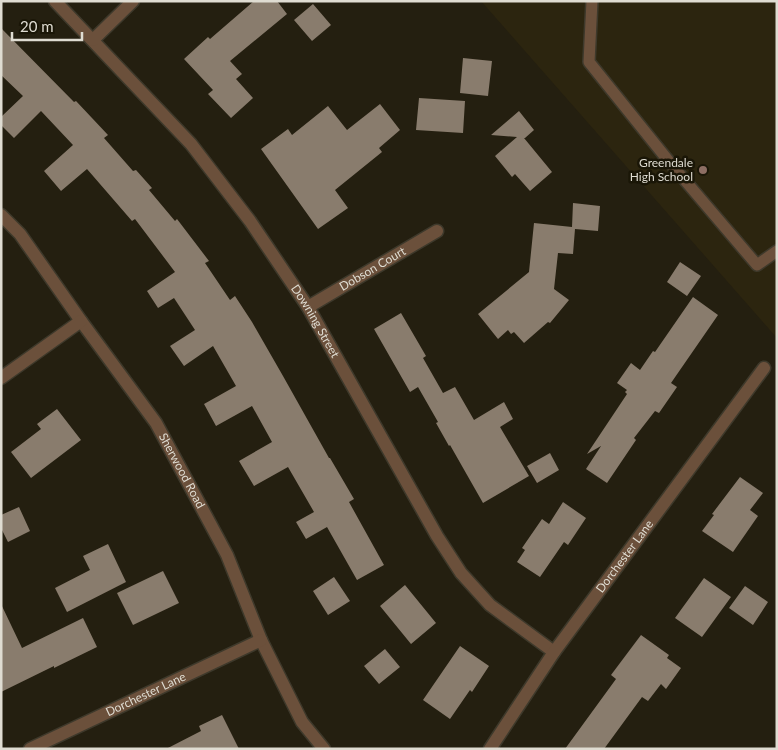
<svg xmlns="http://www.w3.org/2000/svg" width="778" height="750" viewBox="0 0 778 750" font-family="Lato,sans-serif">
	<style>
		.built { fill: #2c250f }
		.building { fill: #897c6d }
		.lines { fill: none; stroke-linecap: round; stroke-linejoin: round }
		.service-casing { stroke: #3e392b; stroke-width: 14 }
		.minor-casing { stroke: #3e392b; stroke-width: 15 }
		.service { stroke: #6b503b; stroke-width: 11 }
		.minor { stroke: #6b503b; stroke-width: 12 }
		.education-dot { fill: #8d6e63; stroke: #1a1607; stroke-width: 2 }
		.labels { text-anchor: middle; stroke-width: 5; stroke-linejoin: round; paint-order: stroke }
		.poi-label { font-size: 12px; fill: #dfdcd2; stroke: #1a1607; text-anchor: end }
		.street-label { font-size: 12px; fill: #dfdcd2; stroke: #1a1607 }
	</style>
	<rect width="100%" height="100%" fill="#241f10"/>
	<!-- built -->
	<path class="built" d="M481 1H777V338Z"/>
	<!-- building -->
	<path class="building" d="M254 1H277L287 14 230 61 242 74 236 79 253 98 231 118 208 94 213 90 184 59 208 37 210 39Z
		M313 4 331 25 312 41 294 20Z
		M1 28 74 102 76 101 108 135 104 138 133 171 136 170 152 188 149 190 175 221 177 219 209 261 205 263 230 300 235 296 252 322 283 376 329 458H330L354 499 349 502 384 565 357 580 327 527 306 539 296 522 314 512 288 467 254 486 239 461 272 442 252 406 216 426 204 404 236 386 213 346 184 366 170 346 195 330 174 298 158 308 147 291 175 272 135 219 132 221 87 169 61 191 44 171 73 145 41 111 14 138 1 125V117L23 96 1 75Z
		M463 58 492 61 488 96 460 93Z
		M419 98 465 101 463 133 416 130Z
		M380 104 400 130 379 148 382 152 335 190 348 208 318 229 261 149 288 129 292 135 328 106 347 130Z
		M519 111 534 130 525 138H524L552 172 530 191 515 174 512 177 495 156 517 137 491 135Z
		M573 203 600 206 598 231 575 229 573 254 558 253 554 289 569 300 550 323 548 322 524 343 514 332 511 334 508 330 498 339 478 314 529 272 534 223 572 227Z
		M680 262 701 276 687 296 667 282Z
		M693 297 718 315 671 383 677 387 659 413 655 411 634 438 636 440 607 483 586 469 601 446 587 454 627 394 625 392 627 390 617 383 631 363 640 370 653 351 655 352Z
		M401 313 426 356 423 358 443 393 455 387 474 420 504 402 513 419 500 427 529 476 483 503 450 445 449 446 436 423 438 422 418 387 410 392 374 329Z
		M57 409 81 440 31 478 11 452 41 429 37 424Z
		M550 453 559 470 537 483 527 466Z
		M740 477 763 493 750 510 758 516 733 552 702 531 714 515 712 514Z
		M563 502 586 518 568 545 564 542 540 577 517 562 525 550 522 548 542 519 549 524Z
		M19 507 30 531 8 542 1 528V515Z
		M108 544 126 582 67 612 55 588 90 570 83 556Z
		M163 571 179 603 133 625 117 593Z
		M334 577 350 601 328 615 313 591Z
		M704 578 731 597 702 637 675 618Z
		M405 585 436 623 411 644 380 606Z
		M745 586 768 602 753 625 729 608Z
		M1 604 22 648 83 618 97 647 54 668V666L1 692Z
		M641 635 669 655 667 658 681 668 666 689 661 684 648 701 642 697 604 749H565L616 679 611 675Z
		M460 646 489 666 472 692 470 690 450 719 423 700Z
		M385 649 400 667 379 684 364 666Z
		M222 715 239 749H166L201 731 199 726Z"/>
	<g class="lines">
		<!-- service casing -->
		<g class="service-casing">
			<path id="service" d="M592 1 589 62 671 164 757 265 777 251"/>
		</g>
		<!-- minor casing -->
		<g class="minor-casing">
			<g id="minor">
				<path id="s1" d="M55 1 191 144 250 221 308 307 437 536 461 573 490 605 554 652"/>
				<path d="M93 40 133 1"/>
				<path id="s2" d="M1 215 20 234 81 321 156 423 227 555 261 640 302 722 324 749"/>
				<path id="s3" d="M308 307 437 231"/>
				<path d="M1 378 81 321"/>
				<path id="s4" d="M30 749 261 640"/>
				<path id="s5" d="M490 749 554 652 764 368"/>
			</g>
		</g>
		<!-- service -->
		<use href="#service" class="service"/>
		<!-- minor -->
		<use href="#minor" class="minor"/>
	</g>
	<!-- markers -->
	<circle class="education-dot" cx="703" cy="170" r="5"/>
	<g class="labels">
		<!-- poi labels -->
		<g class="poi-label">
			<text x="693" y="167">Greendale<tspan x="693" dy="14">High School</tspan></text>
		</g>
		<!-- street labels -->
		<g class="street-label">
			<text dy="4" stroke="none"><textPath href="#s3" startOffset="75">Dobson Court</textPath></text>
			<text dy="4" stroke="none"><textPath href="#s1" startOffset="414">Downing Street</textPath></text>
			<text dy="4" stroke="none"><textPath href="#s2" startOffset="314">Sherwood Road</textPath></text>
			<text dy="4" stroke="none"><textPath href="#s5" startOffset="235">Dorchester Lane</textPath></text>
			<text dy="4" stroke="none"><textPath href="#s4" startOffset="128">Dorchester Lane</textPath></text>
		</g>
	</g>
	<!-- border -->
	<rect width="778" height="750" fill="none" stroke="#dfdcd2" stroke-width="5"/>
	<!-- scale -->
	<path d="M12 32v8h70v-8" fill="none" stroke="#dfdcd2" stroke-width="2.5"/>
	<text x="20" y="32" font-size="15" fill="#dfdcd2" stroke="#1a1607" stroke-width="4" paint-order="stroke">20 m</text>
</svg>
